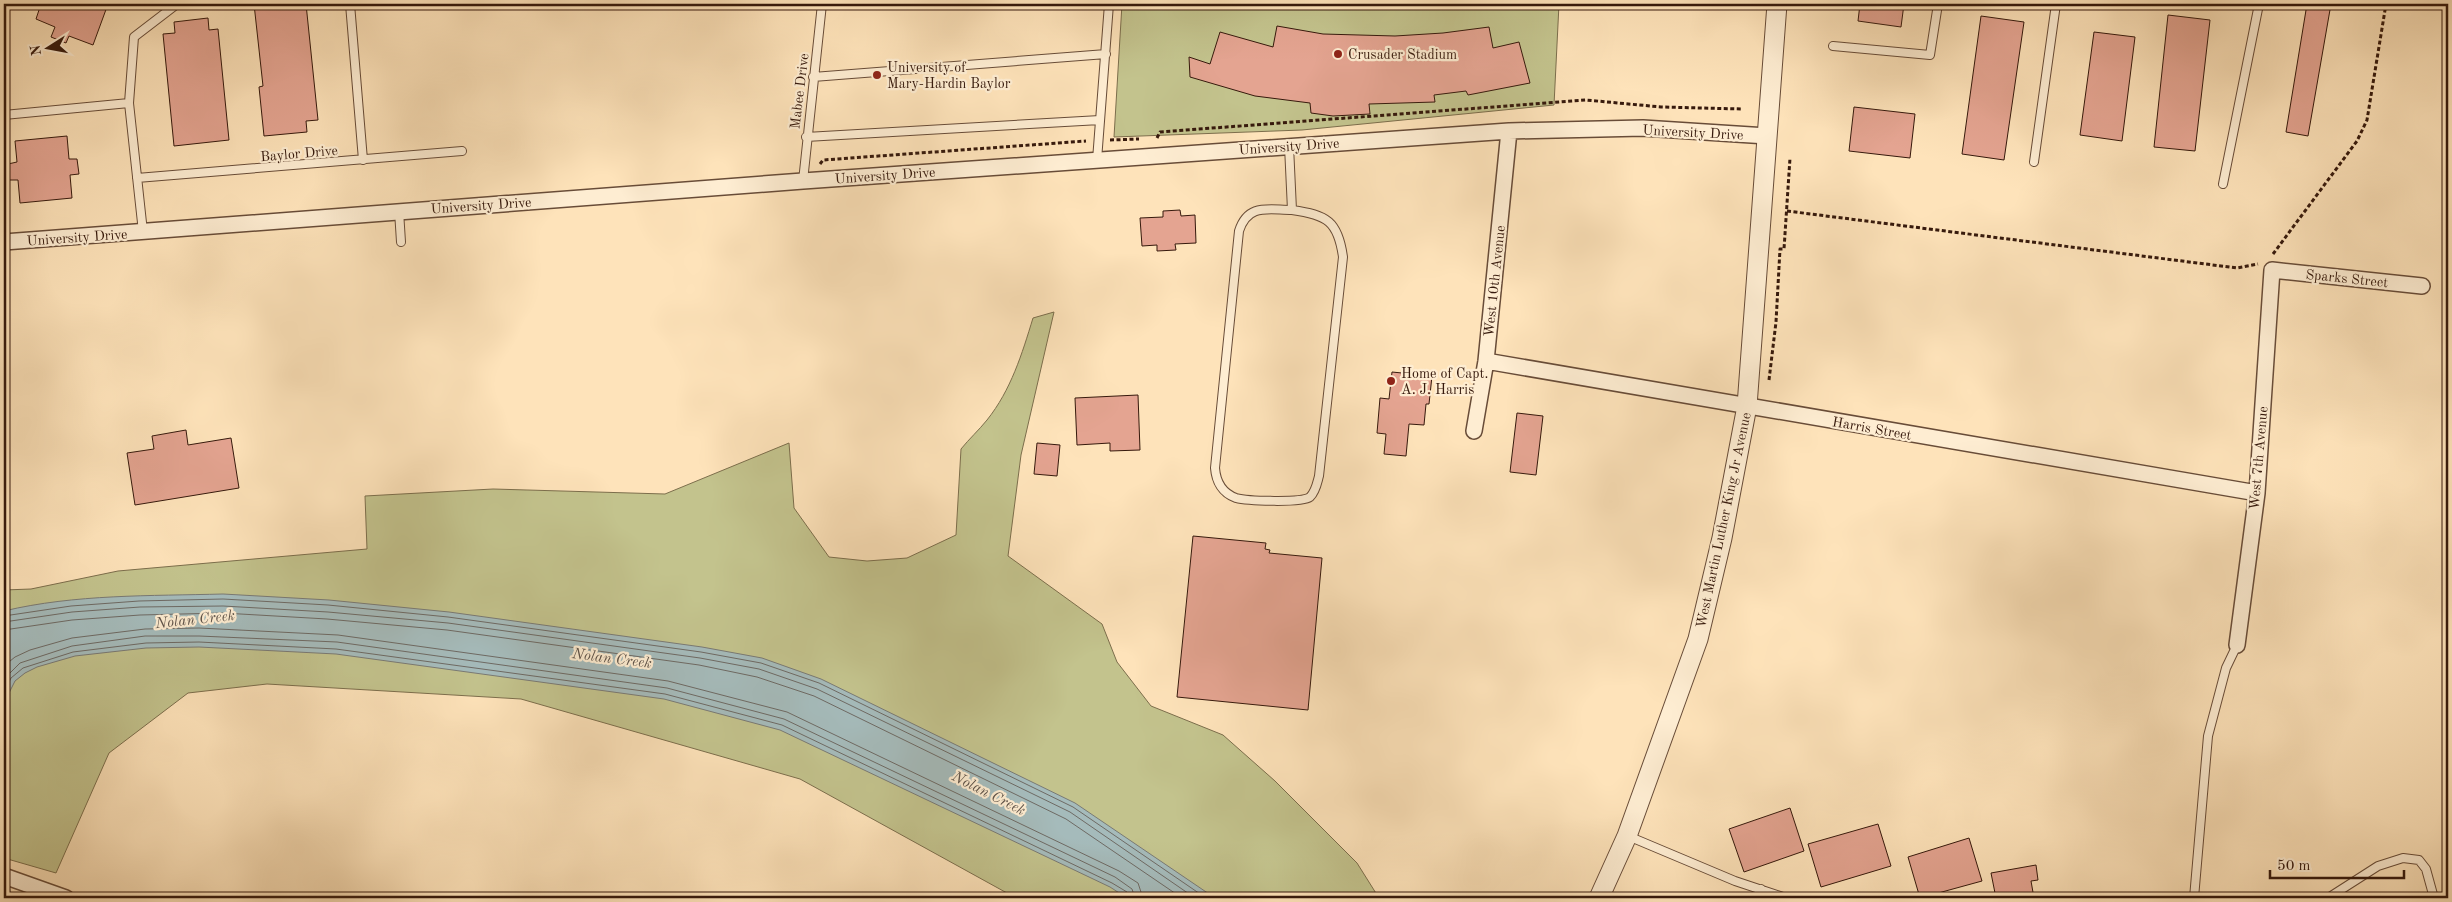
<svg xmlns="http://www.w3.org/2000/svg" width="2452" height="902" viewBox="0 0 2452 902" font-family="'Old Standard TT',serif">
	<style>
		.green { fill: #c3c38d; stroke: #7c6e4c }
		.water { fill: #a5bbbb; stroke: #797a75 }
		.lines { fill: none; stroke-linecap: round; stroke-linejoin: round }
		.shore { stroke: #6e6a64; stroke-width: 1 }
		.building { fill: #e4a491; stroke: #36190c }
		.service-casing { stroke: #684c38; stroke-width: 10 }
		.minor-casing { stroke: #684c38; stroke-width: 18 }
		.tertiary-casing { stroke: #684c38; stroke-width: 21 }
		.path { stroke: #36190c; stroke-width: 3; stroke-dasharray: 4 2.5; stroke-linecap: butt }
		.service { stroke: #feedd2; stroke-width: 8 }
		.minor { stroke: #feedd2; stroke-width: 15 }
		.tertiary { stroke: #feedd2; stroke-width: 19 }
		.poi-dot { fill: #8f2418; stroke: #feedd2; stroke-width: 2 }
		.labels { text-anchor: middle; stroke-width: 4.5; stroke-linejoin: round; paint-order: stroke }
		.poi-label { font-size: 14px; fill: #36190c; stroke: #feedd2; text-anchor: start }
		.street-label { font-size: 14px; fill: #36190c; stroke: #feedd2 }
		.water-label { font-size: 15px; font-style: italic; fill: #5d5249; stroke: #feedd2 }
	</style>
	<rect width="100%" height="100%" fill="#fee3ba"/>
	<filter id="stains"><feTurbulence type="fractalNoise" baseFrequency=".004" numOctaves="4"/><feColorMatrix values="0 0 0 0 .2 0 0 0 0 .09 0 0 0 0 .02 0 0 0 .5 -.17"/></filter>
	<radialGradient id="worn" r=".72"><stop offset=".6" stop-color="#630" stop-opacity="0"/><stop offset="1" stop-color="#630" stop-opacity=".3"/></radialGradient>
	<!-- green -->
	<path class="green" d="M1122 4H1559L1554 105 1302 130 1114 137Z
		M1054 312 1021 455 1008 556 1102 624 1117 662 1151 706 1223 735 1275 781 1357 863 1379 898H1016L800 779 521 699 267 684 188 693 109 753 56 873 4 858V590L31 589 118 571 367 549 365 496 493 489 665 494 789 443 794 508 829 557 867 561 907 558 956 535 961 449C969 439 979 430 987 420 1011 390 1022 354 1033 318Z"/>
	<!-- water -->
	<path class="water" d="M223 594 329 600 449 612 702 647 762 658 821 679 1075 803 1215 898H1127L1110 887 780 730 664 699 336 654 199 647 146 648 75 656 37 667 25 673 15 681 4 703V611C75 594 151 596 223 594Z
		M4 848 11 898H4Z"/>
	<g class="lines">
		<!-- shore -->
		<path class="shore" d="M4 616 71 606 139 601 223 599 328 605 448 617 701 652 761 663 819 683 1073 807 1206 898
			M4 622 72 612 140 607 223 606 328 612 448 623 700 658 759 669 817 689 1070 812 1195 898
			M4 630 72 620 140 615 223 613 327 619 447 630 699 665 757 677 814 696 1066 819 1182 898
			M4 666 15 657 30 650 72 638 145 629 199 628 338 635 668 681 787 712 1119 871 1138 883 1143 898
			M4 679 20 663 72 646 145 636H199L337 642 667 688 784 719 1115 877 1132 889 1135 898
			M4 692 11 678 23 668 73 652 146 643 199 642 336 649 665 694 782 725 1112 883 1127 892 1129 898"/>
	</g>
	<!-- building -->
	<path class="building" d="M41 4H108L93 45 69 36 66 43 51 37 55 27 36 19Z
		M254 4H306L318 120 306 121 307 132 264 136 259 87 263 86Z
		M1860 4H1904L1901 27 1858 21Z
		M2307 4H2331L2308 136 2286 132Z
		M2168 15 2210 20 2195 151 2154 147Z
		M1981 16 2024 22 2004 160 1962 154Z
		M208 18 209 30 218 29 229 140 174 146 163 34 175 33 174 22Z
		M1277 26 1323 34 1395 36 1443 33 1489 27 1493 48 1519 42 1530 83 1468 95 1466 91 1434 95 1435 102 1369 104 1370 114 1333 116 1311 113 1310 103 1255 96 1190 77 1189 57 1210 64 1220 32 1273 47Z
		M2094 32 2135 37 2122 141 2080 135Z
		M1854 107 1915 114 1910 158 1849 151Z
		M67 136 69 159H77L79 174 70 175 72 198 20 203 18 180H9L8 164 17 162 15 141Z
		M1180 210 1181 216 1195 215 1196 243 1175 244 1176 250 1157 251V245L1142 246 1140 218 1163 217V211Z
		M1392 372 1432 376 1429 404H1426L1424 425 1409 424 1406 456 1384 454 1386 434 1377 433 1380 398 1389 399Z
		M1138 395 1140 450 1110 451V443L1077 445 1075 398Z
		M1517 413 1543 416 1536 475 1510 472Z
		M186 430 188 445 231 438 239 488 135 505 127 453 154 449 152 436Z
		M1037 443 1060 445 1057 476 1034 474Z
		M1193 536 1266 543 1265 549 1270 550 1269 553 1322 558 1308 710 1177 697Z
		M1790 808 1804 851 1744 872 1729 829Z
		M1878 824 1891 866 1821 887 1808 844Z
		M1969 838 1982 881 1920 898 1908 857Z
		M2036 865 2038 880 2031 881 2034 898H1996L1991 873Z"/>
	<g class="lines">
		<!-- service casing -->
		<g class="service-casing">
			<path id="service" d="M350 4 363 160
				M1833 46 1930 55 1938 4
				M813 77 1106 54
				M4 115 129 103
				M806 137 1100 120
				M1289 146 1292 210C1268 210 1248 203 1239 231L1215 468C1216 481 1222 493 1236 498 1247 501 1302 503 1310 497 1316 491 1317 483 1319 476L1343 257C1338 221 1327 215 1292 210
				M1097 160 1109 4
				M2034 162 2056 4
				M137 178 462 151
				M803 181 822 4
				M2223 184 2259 4
				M399 211 401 242
				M143 232 129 103 134 37 177 4
				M1628 836 1735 881 1786 898
				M1757 898 1761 889
				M2194 898 2208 736 2226 668 2237 645
				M2328 898 2378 866 2403 858 2419 860 2426 869 2434 898"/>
		</g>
		<!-- minor casing -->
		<g class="minor-casing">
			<path id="minor" d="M4 242 803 181 1509 131 1643 128 1767 136
				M1486 361 2257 493
				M1474 431 1486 361 1509 131
				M2237 645 2257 493 2272 270 2422 286
				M4 876 66 898"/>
		</g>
		<!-- tertiary casing -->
		<g class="tertiary-casing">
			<path id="tertiary" d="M1599 898 1627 836 1698 639 1722 538 1747 406 1777 4"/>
		</g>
		<!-- path -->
		<path class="path" d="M1157 138 1160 132 1586 100 1661 107 1742 109
			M1110 140 1139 139
			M820 164 823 160 1086 141
			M1787 211 2237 268 2258 264
			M2273 254 2357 141 2367 120 2386 4
			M1769 380 1776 322 1780 249H1784L1790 158"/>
		<!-- service -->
		<use href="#service" class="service"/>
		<!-- minor -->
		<use href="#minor" class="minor"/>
		<!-- tertiary -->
		<use href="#tertiary" class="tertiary"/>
	</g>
	<!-- markers -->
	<g class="poi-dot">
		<circle cx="1338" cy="54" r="5"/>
		<circle cx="877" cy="75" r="5"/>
		<circle cx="1391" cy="381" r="5"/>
	</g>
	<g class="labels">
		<!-- poi labels -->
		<g class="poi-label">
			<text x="1348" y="59">Crusader Stadium</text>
			<text x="887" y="72">University of<tspan x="887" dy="16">Mary-Hardin Baylor</tspan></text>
			<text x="1401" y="378">Home of Capt.<tspan x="1401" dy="16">A. J. Harris</tspan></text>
		</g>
		<!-- street labels -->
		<g class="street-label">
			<text transform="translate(799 91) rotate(-83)" y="5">Mabee Drive</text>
			<text transform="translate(1693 132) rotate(3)" y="5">University Drive</text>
			<text transform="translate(1289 146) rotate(-4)" y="5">University Drive</text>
			<text transform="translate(299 153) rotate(-5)" y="5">Baylor Drive</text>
			<text transform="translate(885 175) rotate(-4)" y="5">University Drive</text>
			<text transform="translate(481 205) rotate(-4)" y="5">University Drive</text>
			<text transform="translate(77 237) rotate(-4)" y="5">University Drive</text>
			<text transform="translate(2347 278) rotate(6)" y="5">Sparks Street</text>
			<text transform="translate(1494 281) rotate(-84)" y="5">West 10th Avenue</text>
			<text transform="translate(1872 428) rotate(10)" y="5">Harris Street</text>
			<text transform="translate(2258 458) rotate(-85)" y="5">West 7th Avenue</text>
			<text transform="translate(1723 520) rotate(-78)" y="5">West Martin Luther King Jr Avenue</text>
		</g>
		<!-- water labels -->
		<g class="water-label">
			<text transform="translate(195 619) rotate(-6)" y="5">Nolan Creek</text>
			<text transform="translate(612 658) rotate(7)" y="5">Nolan Creek</text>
			<text transform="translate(989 793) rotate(27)" y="5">Nolan Creek</text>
		</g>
	</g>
	<!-- margin -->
	<rect width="2452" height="902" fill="none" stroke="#fee3ba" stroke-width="20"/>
	<rect x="5" y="5" width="2442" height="892" fill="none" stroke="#36190c" stroke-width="2.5"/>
	<rect x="10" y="10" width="2432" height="882" fill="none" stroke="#36190c"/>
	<!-- north arrow -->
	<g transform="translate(48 48) rotate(259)" stroke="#feedd2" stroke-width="4" paint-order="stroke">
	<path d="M0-4L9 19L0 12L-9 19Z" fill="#36190c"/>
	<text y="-8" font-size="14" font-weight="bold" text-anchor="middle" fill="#36190c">N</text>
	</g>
	<!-- scale -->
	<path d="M2270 870v8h134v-8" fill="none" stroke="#36190c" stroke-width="2.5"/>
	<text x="2277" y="870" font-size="15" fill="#36190c" stroke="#feedd2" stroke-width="4" paint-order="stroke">50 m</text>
	<rect width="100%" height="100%" filter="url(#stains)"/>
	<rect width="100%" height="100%" fill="url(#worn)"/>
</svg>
